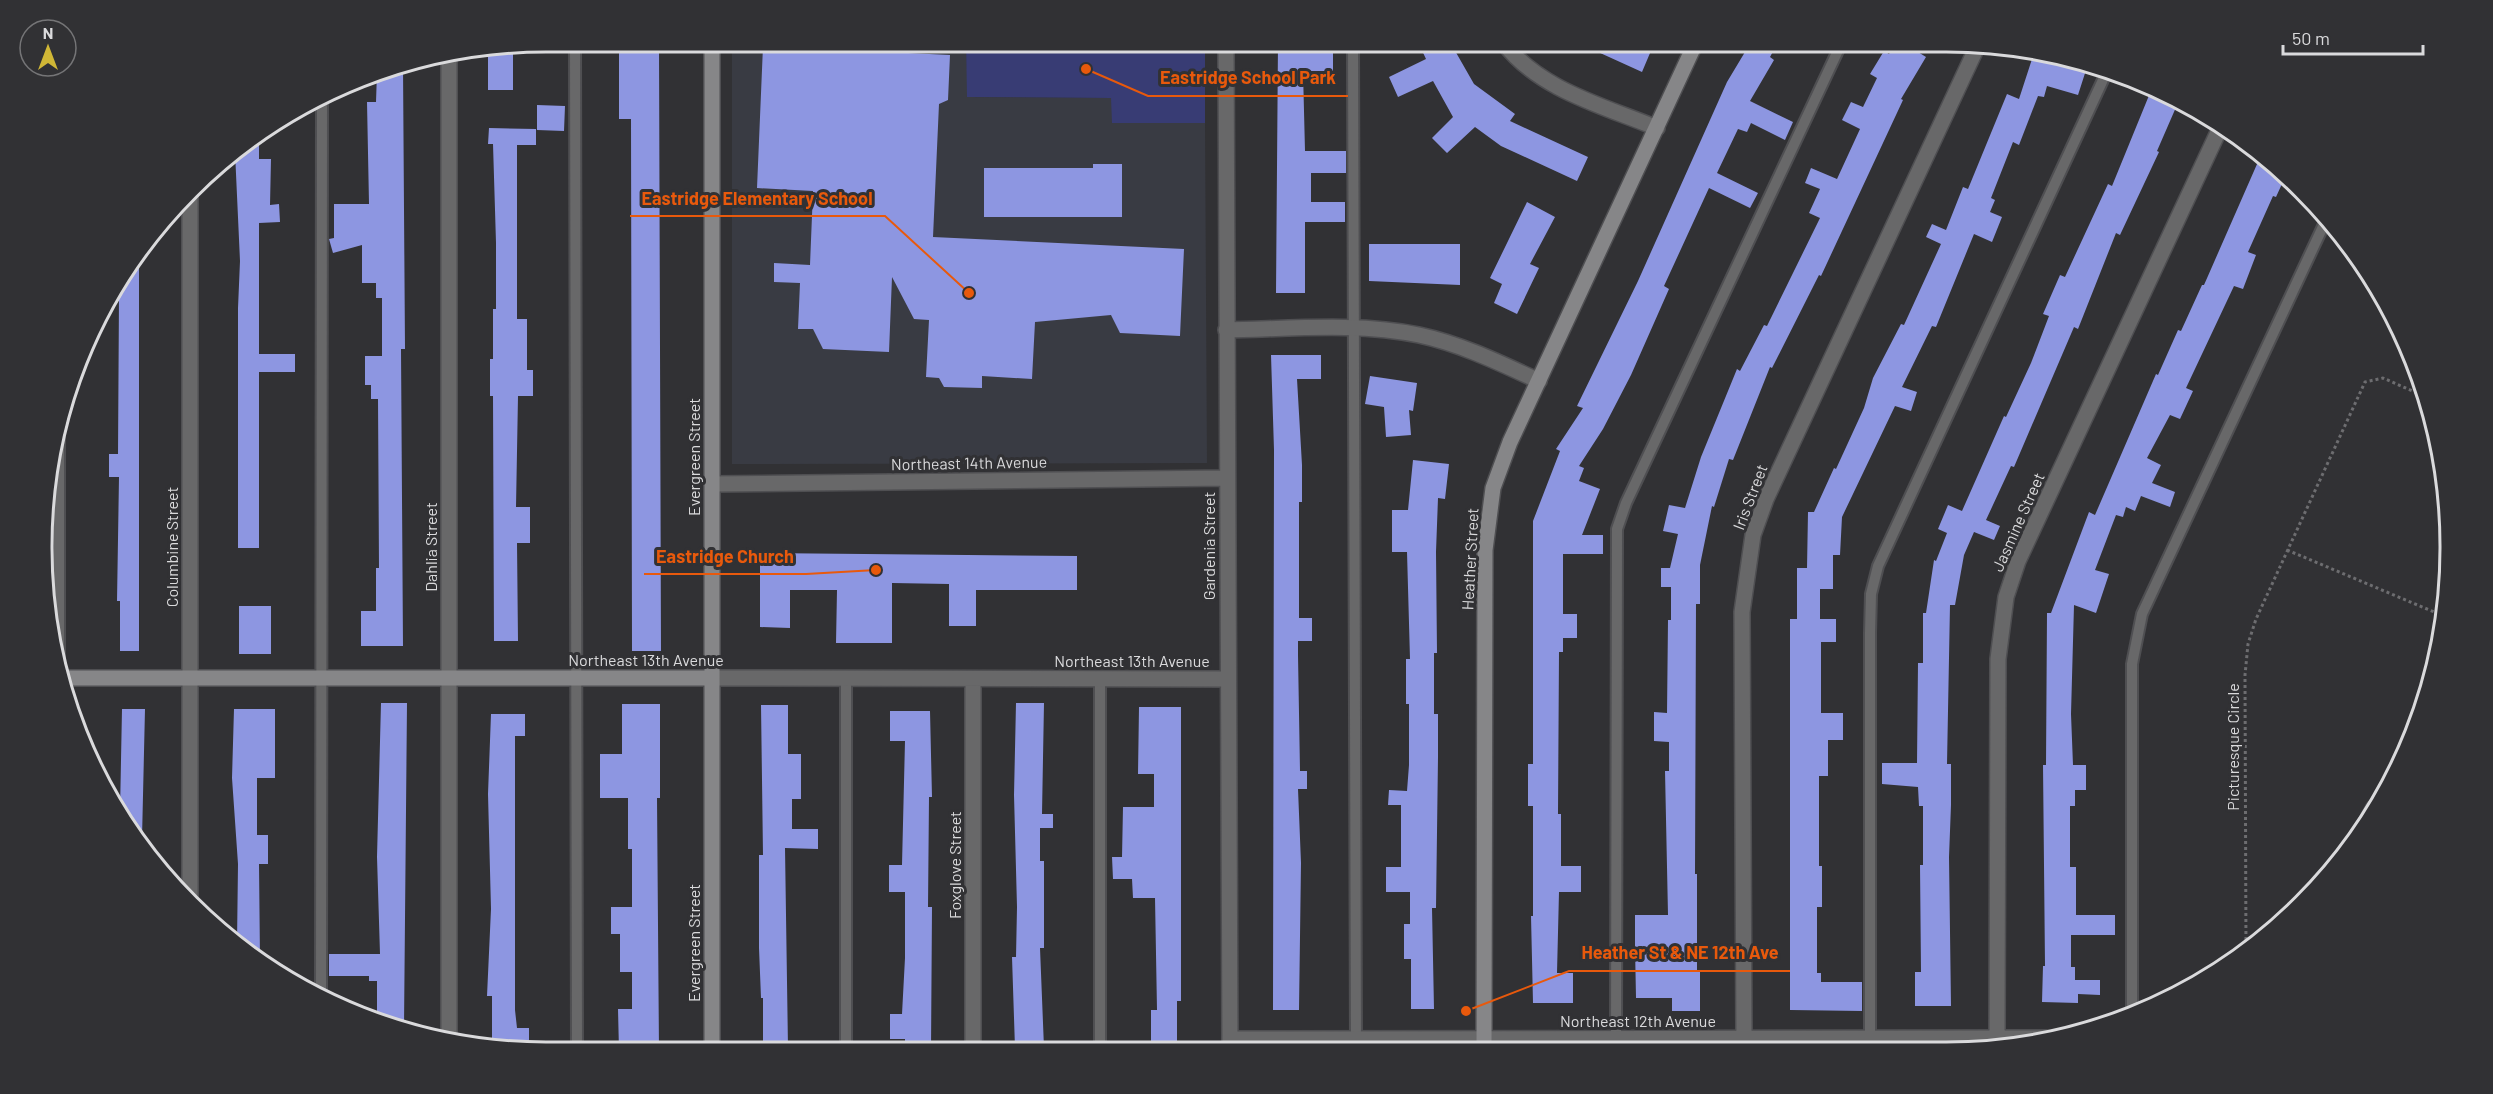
<svg xmlns="http://www.w3.org/2000/svg" width="2493" height="1094" viewBox="0 0 2493 1094" font-family="Barlow,sans-serif">
	<style>
		.built { fill: #393b43 }
		.green { fill: #383c74 }
		.building { fill: #8d96e1 }
		.lines { fill: none; stroke-linecap: round; stroke-linejoin: round }
		.lane-casing { stroke: #4f4f52; stroke-width: 14 }
		.street-casing { stroke: #4f4f52; stroke-width: 18 }
		.secondary-casing { stroke: #4f4f52; stroke-width: 18 }
		.path { stroke: #6d6d70; stroke-width: 3; stroke-dasharray: 3 3; stroke-linecap: butt }
		.lane { stroke: #686869; stroke-width: 10 }
		.street { stroke: #686869; stroke-width: 15 }
		.secondary { stroke: #868688; stroke-width: 15 }
		.labels { text-anchor: middle; stroke-width: 6; stroke-linejoin: round; paint-order: stroke }
		.street-label { font-size: 16px; fill: #dadadc; stroke: #313134 }
		.rim { fill: none; stroke: #dadadc; stroke-width: 3 }
		.leader { fill: none; stroke: #e8590c; stroke-width: 2 }
		.callout-dot { fill: #e8590c; stroke: #313134; stroke-width: 2 }
		.callout-label { font-size: 18px; text-anchor: middle; font-weight: bold; fill: #e8590c; stroke: #313134; stroke-width: 6; stroke-linejoin: round; paint-order: stroke }
	</style>
	<rect width="100%" height="100%" fill="#313134"/>
	<!-- built -->
	<path class="built" d="M732 42H966L968 97 1112 98V123H1205L1207 463 732 464Z"/>
	<!-- green -->
	<path class="green" d="M966 42H1205V123H1112L1111 98 967 97Z"/>
	<!-- building -->
	<path class="building" d="M1278 42H1312V50H1333V71H1303L1305 151H1346V173H1311V202H1345V222H1305V293H1276Z
		M1418 42H1450L1474 84 1515 114 1510 121 1588 157 1577 181 1501 146 1475 127 1447 153 1432 138 1453 117 1433 81 1398 97 1389 77 1426 59Z
		M1576 42H1644L1653 46 1642 72Z
		M1751 42H1778L1770 57 1774 60 1750 101 1793 122 1785 140 1751 123 1747 132 1738 129 1717 173 1758 193 1750 208 1709 188 1664 286 1669 289 1631 375 1603 429 1579 466 1584 468 1579 481 1600 489 1582 535H1603V554H1563V614H1577V638H1563V652H1559L1558 814H1561V866H1581V892H1559L1557 973H1573V1003H1533L1531 916H1533V806H1528V764H1533V521L1560 451 1556 449 1583 408 1577 406 1638 281 1727 82Z
		M1896 42H1902L1926 57 1901 99 1903 100 1821 276 1819 275 1772 368 1770 367 1733 460 1729 459 1714 507 1712 506 1700 565V604H1696L1695 874H1697V972H1700V1011H1672V998H1636L1635 947V915H1668L1665 771H1669V742L1654 741V712L1667 713 1668 620H1671V587H1661V568H1670L1678 534 1663 531 1669 505 1685 508 1701 457 1737 369 1740 371 1764 325 1767 326 1820 218 1809 213 1820 189 1805 183 1811 168 1837 179 1860 129 1842 120 1851 102 1863 107 1877 78 1870 74 1884 51 1889 54Z
		M619 43H659L661 651H632L631 119H619Z
		M763 46 950 55 948 100 939 104 933 237 1184 249 1180 336 1120 333 1111 315 1035 322 1032 379 982 376V388L944 387 939 378 926 377 929 320 914 319 892 277 889 352 823 349 813 329H798L800 283 774 282V263L810 265 813 191 757 188Z
		M488 54H513V90H488Z
		M2033 56 2087 67 2078 95 2047 86 2044 97 2038 96 2019 145 2013 142 1991 198 1995 200 1990 212 2002 217 1992 242 1974 234 1936 327 1932 326 1902 387 1917 392 1911 411 1895 406 1842 517 1840 555H1833V589H1820V619H1836V642H1821V713H1843V740H1828V776H1819V866H1822V907H1817V973H1821V982H1862V1011L1790 1010V619H1797V568H1807L1808 512H1814L1834 468 1836 469 1864 408 1873 378 1901 324 1904 325 1941 244 1926 237 1932 224 1946 230 1963 187 1968 189 2007 94 2019 99Z
		M403 66 405 349H401L403 646H361V611H376V568H379L378 399H371V385H365V356H382V298H376V283H362V245L333 253 329 239 334 238V204H369L367 102H376L377 72Z
		M2150 93 2177 105 2157 151 2159 152 2120 235 2116 233 2078 329 2074 327 2014 467 2011 466 1986 520 2000 526 1994 540 1974 532 1964 555 1955 605H1950L1947 764H1951V805L1949 857 1951 1006H1915V972H1921L1920 865H1923V806H1919L1918 787 1882 784V763H1917L1918 663H1923V613H1926L1934 560 1936 561 1947 533 1938 529 1948 505 1962 511 2004 416 2006 417 2031 363 2049 316 2043 314 2060 275 2065 277 2108 184 2112 186Z
		M537 105 565 106 564 131 537 130Z
		M489 128 536 129V145H517V319H527V370H533V396H518L516 507H530V543H517L518 641H494L493 396H490V359H493V309H496V243L493 144H488Z
		M259 135V159H271L270 205 279 204 280 222 259 223V354H295V372H259V548H238V308L240 261 235 152Z
		M2261 155 2286 175 2276 197 2273 196 2248 252 2256 255 2243 289 2234 286 2186 388 2193 391 2180 419 2170 415 2147 458 2161 465 2152 483 2175 492 2170 507 2141 496 2135 511 2126 507 2123 517 2116 515 2095 570 2109 574 2096 613 2074 605 2071 714 2073 765H2086V790H2075V806H2070V867H2076V915H2115V935H2071V967H2075V980H2100V995L2078 994V1003L2042 1002 2043 966H2045L2043 765H2046L2047 613H2051L2089 512 2095 515 2156 374 2158 375 2178 330 2181 331 2202 285H2204Z
		M1093 164H1122V217H984V168H1093Z
		M1527 202 1555 217 1530 264 1539 268 1517 314 1494 303 1502 284 1490 278Z
		M1369 244H1460V285L1369 281Z
		M139 259V651H120V601H117L119 477H109V454H118L119 294H110Z
		M1271 355H1321V379H1297L1302 465V502H1299V618H1312V641H1298V655L1300 771H1307V789H1298L1301 863 1299 1010H1273L1274 450Z
		M1370 376 1417 383 1413 411 1409 410 1411 435 1386 437 1384 407 1365 404Z
		M1413 460 1449 464 1445 499 1438 498 1436 552 1437 653H1434V714H1438V757L1436 908H1432L1434 1009H1411V959H1404V924H1410V892H1386V867H1401V805H1388L1389 790 1407 791 1409 765V704H1406V659H1410L1407 552H1392V510H1408Z
		M760 553 1077 556V590H976V626H949V584L892 583V643H836L837 590H790V628L760 627Z
		M239 606H271V654H239Z
		M381 703H407L404 1028 377 1022V981H369V976H329V954H380L377 857Z
		M1016 703H1044L1042 814H1053V828H1040V861H1044V948H1040L1044 1048H1015L1012 957H1016L1017 907 1014 795Z
		M622 704H660V798H657L659 1051H619L618 1009H632V972H620V934H611V907H632V849H628V798H600V754H622Z
		M761 705H788V754H801V799H792V829H818V849L785 848 788 1048H763V998H761L759 948V855H763Z
		M1139 707H1181V1001H1177V1050H1151V1010H1157L1155 898H1133L1132 879H1113L1112 857H1122L1123 807H1154V774H1138Z
		M122 709H145L142 839 120 812Z
		M234 709H275V778H257V835H268V864H259L260 960 237 943 238 864 232 778Z
		M890 711H930L932 797H929L928 907H932L931 1051H905V1039H890V1014H902L905 958V892H889V865H902L905 741H890Z
		M491 714H525V736H515V1010L517 1028H529V1049L492 1043V996H487L491 909 488 794Z"/>
	<g class="lines">
		<!-- lane casing -->
		<g class="lane-casing">
			<path id="lane" d="M575 42 577 1052
				M1353 42 1356 1050
				M59 664V430
				M846 678V1051
				M1100 679V1050
				M2362 826 2372 807
				M321 996 322 97
				M2132 1016V664L2142 614 2327 218
				M1870 1039V633L1871 594 1878 566 2108 69
				M1616 1049 1617 529 1626 503 1842 42"/>
		</g>
		<!-- street casing -->
		<g class="street-casing">
			<path id="street" d="M1226 42 1230 1050
				M1503 42C1539 90 1604 106 1657 128
				M449 58V1036
				M190 196V898
				M1226 330C1287 329 1359 322 1419 335 1461 344 1500 363 1539 381
				M712 484 1226 478
				M712 678 1227 679
				M973 679V1051
				M1230 1039 2047 1038
				M1744 1039 1742 612 1753 535 1766 499 1977 47
				M1997 1039 1998 659 2006 597 2018 561 2221 126"/>
		</g>
		<!-- secondary casing -->
		<g class="secondary-casing">
			<path id="secondary" d="M64 678H712
				M1484 1049 1485 550 1493 488 1510 442 1696 42
				M712 1052V42"/>
		</g>
		<!-- path -->
		<path class="path" d="M2287 550 2446 617
			M2246 952 2245 675 2248 644 2256 619 2365 382 2383 378 2426 397"/>
		<!-- lane -->
		<use href="#lane" class="lane"/>
		<!-- street -->
		<use href="#street" class="street"/>
		<!-- secondary -->
		<use href="#secondary" class="secondary"/>
	</g>
	<g class="labels">
		<!-- street labels -->
		<g class="street-label">
			<text transform="translate(694 457) rotate(-90)" y="6">Evergreen Street</text>
			<text transform="translate(969 463) rotate(-1)" y="6">Northeast 14th Avenue</text>
			<text transform="translate(1750 497) rotate(-69)" y="6">Iris Street</text>
			<text transform="translate(2018 522) rotate(-66)" y="6">Jasmine Street</text>
			<text transform="translate(1209 546) rotate(-90)" y="6">Gardenia Street</text>
			<text transform="translate(172 547) rotate(-90)" y="6">Columbine Street</text>
			<text transform="translate(431 547) rotate(-90)" y="6">Dahlia Street</text>
			<text transform="translate(1470 559) rotate(-87)" y="6">Heather Street</text>
			<text x="646" y="666">Northeast 13th Avenue</text>
			<text x="1132" y="667">Northeast 13th Avenue</text>
			<text transform="translate(2233 747) rotate(-90)" y="6">Picturesque Circle</text>
			<text transform="translate(955 865) rotate(-90)" y="6">Foxglove Street</text>
			<text transform="translate(694 943) rotate(-90)" y="6">Evergreen Street</text>
			<text x="1638" y="1027">Northeast 12th Avenue</text>
		</g>
	</g>
	<!-- crop -->
	<path d="M0 0H2493V1094H0ZM546 52H1946A494 494 0 0 1 2440 546V548A494 494 0 0 1 1946 1042H546A494 494 0 0 1 52 548V546A494 494 0 0 1 546 52Z" fill="#313134" fill-rule="evenodd"/>
	<path class="rim" d="M546 52H1946A494 494 0 0 1 2440 546V548A494 494 0 0 1 1946 1042H546A494 494 0 0 1 52 548V546A494 494 0 0 1 546 52Z"/>
	<!-- callouts -->
	<path class="leader" d="M1086 69L1148 96H1348M969 293L885 216H630M876 570L806 574H644M1466 1011L1569 971H1790"/>
	<g class="callout-dot">
		<circle cx="1086" cy="69" r="6"/>
		<circle cx="969" cy="293" r="6"/>
		<circle cx="876" cy="570" r="6"/>
		<circle cx="1466" cy="1011" r="6"/>
	</g>
	<g class="callout-label">
		<text x="1248" y="84">Eastridge School Park</text>
		<text x="757" y="205">Eastridge Elementary School</text>
		<text x="725" y="563">Eastridge Church</text>
		<text x="1680" y="959">Heather St &amp; NE 12th Ave</text>
	</g>
	<!-- north arrow -->
	<g transform="translate(48 48)"><circle r="28" fill="#313134" stroke="#757577" stroke-width="1.5"/>
	<path d="M0-4.5L10 22L0 15L-10 22Z" fill="#d0b736"/>
	<text y="-9" font-size="16" font-weight="bold" text-anchor="middle" fill="#dadadc">N</text>
	</g>
	<!-- scale -->
	<path d="M2283 45v9h140v-9" fill="none" stroke="#dadadc" stroke-width="3"/>
	<text x="2292" y="45" font-size="18" fill="#dadadc" stroke="#313134" stroke-width="4.5" paint-order="stroke">50 m</text>
</svg>
